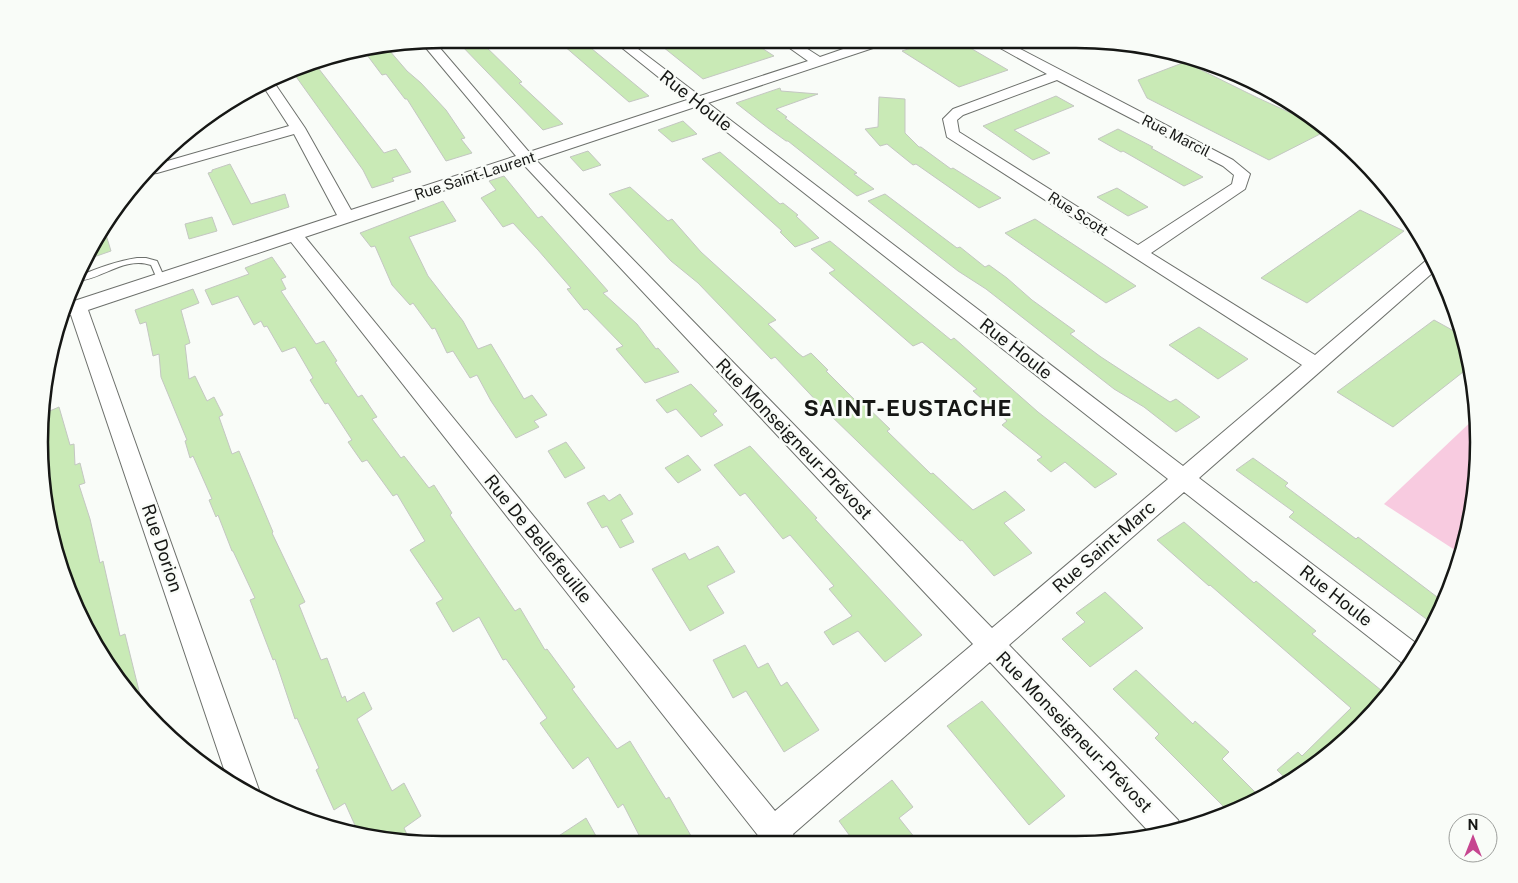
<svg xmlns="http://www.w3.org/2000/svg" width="1518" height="883" viewBox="0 0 1518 883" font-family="'Public Sans',sans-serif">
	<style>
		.green { fill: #f8cbe0 }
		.building { fill: #c9eab6; stroke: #c4c7c2 }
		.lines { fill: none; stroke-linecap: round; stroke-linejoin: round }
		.service-casing { stroke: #6d706c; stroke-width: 2 }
		.minor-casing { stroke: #6d706c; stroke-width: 2 }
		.service { fill: #fff; fill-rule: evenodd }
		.minor { fill: #fff; fill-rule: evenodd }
		.labels { text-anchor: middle; stroke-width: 5; stroke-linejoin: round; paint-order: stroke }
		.far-street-label { font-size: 15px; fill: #161715; stroke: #f9fcf8 }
		.street-label { font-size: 18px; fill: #161715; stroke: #f9fcf8 }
		.district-label { font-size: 22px; font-weight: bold; letter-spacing: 1px; fill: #161715; stroke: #f9fcf8 }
		.rim { fill: none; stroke: #161715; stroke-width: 2.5 }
	</style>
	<rect width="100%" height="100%" fill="#f9fcf8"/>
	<!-- green -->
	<path class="green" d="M1477 416C1481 462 1474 510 1461 554L1384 504Z"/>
	<!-- building -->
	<path class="building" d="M471 39H478L522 82 519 83 563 124 543 130 458 42Z
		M556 39H580L649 96 629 102Z
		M653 39H748L774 56 703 79Z
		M939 39H955L1008 70 959 87 902 51Z
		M389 50 407 71 421 83 446 110 465 138 461 139 472 153 446 161 407 99H405L386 74 382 75 367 55Z
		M312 60 384 153 396 149 411 172 392 178 394 181 372 188 363 170 292 71Z
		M1185 62 1258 98 1328 130 1269 160 1147 98 1138 80Z
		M780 88 781 91 818 94 776 109 787 117 785 118 857 173 854 174 874 189 857 196 788 141H786L768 128 736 103Z
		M1056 96 1074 106 1014 130 1050 153 1033 160 983 126Z
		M879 97 905 99V133L919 147H921L951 169 953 168 1001 198 979 208 916 164 913 165 887 144 880 146 865 129 878 127Z
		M683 121 697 134 672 142 658 130Z
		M1118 129 1153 147 1151 148 1203 177 1184 186 1123 151 1121 152 1098 139Z
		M588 151 601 165 583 171 570 157Z
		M720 152 780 204 783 203 798 215 796 216 819 238 795 247 780 232 782 231 702 159Z
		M230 164 251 204 285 194 289 207 233 225 208 173 212 172V170Z
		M504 176 538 218 542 216 608 291 603 293 637 324 656 349 658 348 679 372 645 383 616 349 623 346 587 309 584 310 567 289 571 288 538 250 513 223 503 227 481 198 496 190 489 181Z
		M630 187 668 221 672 219 701 252 776 320 768 324 798 353 803 357 811 353 828 370 826 371 860 405 864 404 890 429 887 431 931 474 933 473 973 510 1005 491 1025 510 1004 523 1032 553 994 576 962 540 960 541 824 409 775 357 771 359 698 283 671 261 609 194Z
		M1117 188 1148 207 1128 216 1097 197Z
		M885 194 957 248 960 247 985 267 989 265 1007 278 1032 300 1075 331 1070 334 1101 357 1170 402 1176 399 1200 417 1176 432 1144 407 1114 389 986 289 958 271 868 201Z
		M443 201 456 221 409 237 428 276 463 321 478 349 491 344 524 399 532 395 547 415 534 421 539 427 516 438 491 401 477 375 470 378 453 351 447 353 435 328 432 329 413 303 410 305 392 285 375 246 371 247 360 233Z
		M1360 210 1404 231 1307 303 1261 278Z
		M212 217 217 231 189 239 185 224Z
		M1035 219 1094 258 1136 286 1106 303 1005 233Z
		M103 225 111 251 88 259 95 243Z
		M830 241 951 340 954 338 1038 412 1117 474 1095 488 1065 462 1051 472 1037 460 1042 457 1002 425 1007 421 973 391 977 389 922 342 913 346 829 273 835 270 811 249Z
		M272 257 286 277 281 279 286 289 281 291 316 344 324 341 337 361 335 362 358 397 362 395 377 417 372 419 401 458 404 456 429 488 434 485 452 513 450 515 515 611 520 608 545 650 547 649 575 687 572 689 617 749 630 741 666 799 669 797 695 843H643L623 804 618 808 588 757 573 769 540 723 547 718 506 659 503 660 479 617 453 632 436 603 443 599 410 550 425 541 397 494 393 496 367 460 362 462 348 442 352 440 328 403 325 404 310 380 313 378 295 347 282 352 267 326 264 327 261 321 254 325 238 296 212 305 205 290 249 274 245 268Z
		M193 289 199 303 181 310 190 343 185 345 189 379 195 376 207 401 214 397 223 415 219 417 232 454 239 451 273 532 272 533 305 602 299 605 321 660 327 658 342 698 345 696 347 702 364 692 372 709 357 719 392 791 404 783 421 816 404 828 411 843 358 832 345 803 334 810 316 770 319 768 297 718 295 719 275 659 273 660 250 600 255 598 233 551H232L218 515 216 517 209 500 212 499 193 456 190 458 185 441 187 440 161 377 159 354 153 356 146 322 140 324 135 310Z
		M1434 320 1463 336 1472 365 1393 427 1337 392Z
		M1199 327 1248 359 1218 379 1169 345Z
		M691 384 717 411 713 414 723 425 701 437 676 409 667 413 656 400Z
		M59 407 70 445 74 444 75 465 80 463 85 483 79 485 90 519 100 563 103 561 120 636 125 634 143 707 122 687 69 595 40 468 45 413Z
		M566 442 585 468 565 478 548 451Z
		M750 446 817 518 815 519 922 635 885 662 858 631 833 645 824 632 852 616 829 589 834 586 790 535 783 539 745 493 740 496 714 465Z
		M688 455 701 470 678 483 665 468Z
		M1253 458 1288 483 1285 486 1356 539 1358 537 1445 603 1442 608 1429 621 1289 517 1294 512 1236 470Z
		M620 494 633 514 621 520 634 542 620 548 607 526 602 528 587 503 604 495 609 501Z
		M1184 522 1254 583 1256 581 1316 631 1312 634 1387 695 1361 727 1289 782 1277 770 1298 752 1302 756 1351 708 1210 585 1209 586 1157 540Z
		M718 546 735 572 707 586 724 613 690 631 652 569 685 553 689 560Z
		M1105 592 1143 628 1090 667 1062 639 1085 622 1076 613Z
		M745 645 758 668 768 663 781 686 787 682 819 730 784 752 746 691 733 698 713 660Z
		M1136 670 1193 724 1195 721 1229 752 1222 759 1261 798 1229 812 1155 738 1159 734 1113 689Z
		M982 701 1065 796 1029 825 947 726Z
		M892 780 913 807 899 818 919 843H855L839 821Z
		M586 818 596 836 585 843H548Z"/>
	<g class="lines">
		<!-- service casing -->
		<g class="service-casing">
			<path id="service" d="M137 258H146L157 261 165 279 164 281H158L151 265C125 256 102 279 78 281L81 275C99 268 117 261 137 258Z"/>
		</g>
		<!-- minor casing -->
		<g class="minor-casing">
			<path id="minor" d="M611 39H625L700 96 808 61 777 39H792L820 57 872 39H892L891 42 708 103 1183 466 1302 365 947 137 943 119 953 109 1047 74 984 39H1001L1233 160 1250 174 1245 189 1151 253 1315 355 1429 258 1432 257 1438 268 1199 478 1421 647 1409 668 1406 666 1184 492 1009 645 1178 820 1182 828 1151 834 990 662 793 834 797 843H764L291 242 88 310 259 790 257 796 228 781 71 315 62 317 68 303 337 215 294 134 157 173 148 174 157 164 289 126 263 86 273 81 305 128 351 210 516 156 421 42 433 40 529 152 687 100ZM1057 80 1223 166 1234 175 1232 184 1138 245 959 132 957 120 963 115ZM695 107 1168 479 992 628 536 160ZM523 164 973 644 775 811 305 237Z"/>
		</g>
		<!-- service -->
		<use href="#service" class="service"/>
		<!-- minor -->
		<use href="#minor" class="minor"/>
	</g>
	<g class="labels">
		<!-- far-street labels -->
		<g class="far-street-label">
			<text transform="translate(1176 136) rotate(27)" y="5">Rue Marcil</text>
			<text transform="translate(475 176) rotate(-18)" y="5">Rue Saint-Laurent</text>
			<text transform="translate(1078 214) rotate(33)" y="5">Rue Scott</text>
		</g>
		<!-- street labels -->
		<g class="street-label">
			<text transform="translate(696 101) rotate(38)" y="6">Rue Houle</text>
			<text transform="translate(1016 349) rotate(38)" y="6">Rue Houle</text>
			<text transform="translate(794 439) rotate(46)" y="6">Rue Monseigneur-Prévost</text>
			<text transform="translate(538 539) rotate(51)" y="6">Rue De Bellefeuille</text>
			<text transform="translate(1104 547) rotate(-41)" y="6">Rue Saint-Marc</text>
			<text transform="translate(162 548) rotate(71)" y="6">Rue Dorion</text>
			<text transform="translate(1336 596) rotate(38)" y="6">Rue Houle</text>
			<text transform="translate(1074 732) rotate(46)" y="6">Rue Monseigneur-Prévost</text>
		</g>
		<!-- district labels -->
		<g class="district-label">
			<text x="908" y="416">SAINT-EUSTACHE</text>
		</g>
	</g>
	<!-- crop -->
	<path d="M0 0H1518V883H0ZM442 48H1076A394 394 0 0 1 1470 442V442A394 394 0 0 1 1076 836H442A394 394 0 0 1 48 442V442A394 394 0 0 1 442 48Z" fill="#f9fcf8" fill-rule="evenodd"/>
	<path class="rim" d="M442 48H1076A394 394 0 0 1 1470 442V442A394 394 0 0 1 1076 836H442A394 394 0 0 1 48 442V442A394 394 0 0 1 442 48Z"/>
	<!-- north arrow -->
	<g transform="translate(1473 838)"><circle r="24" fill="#f9fcf8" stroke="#9ea09d"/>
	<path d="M0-4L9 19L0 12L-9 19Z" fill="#c64690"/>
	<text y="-8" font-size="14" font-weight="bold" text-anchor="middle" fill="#161715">N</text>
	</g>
</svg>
